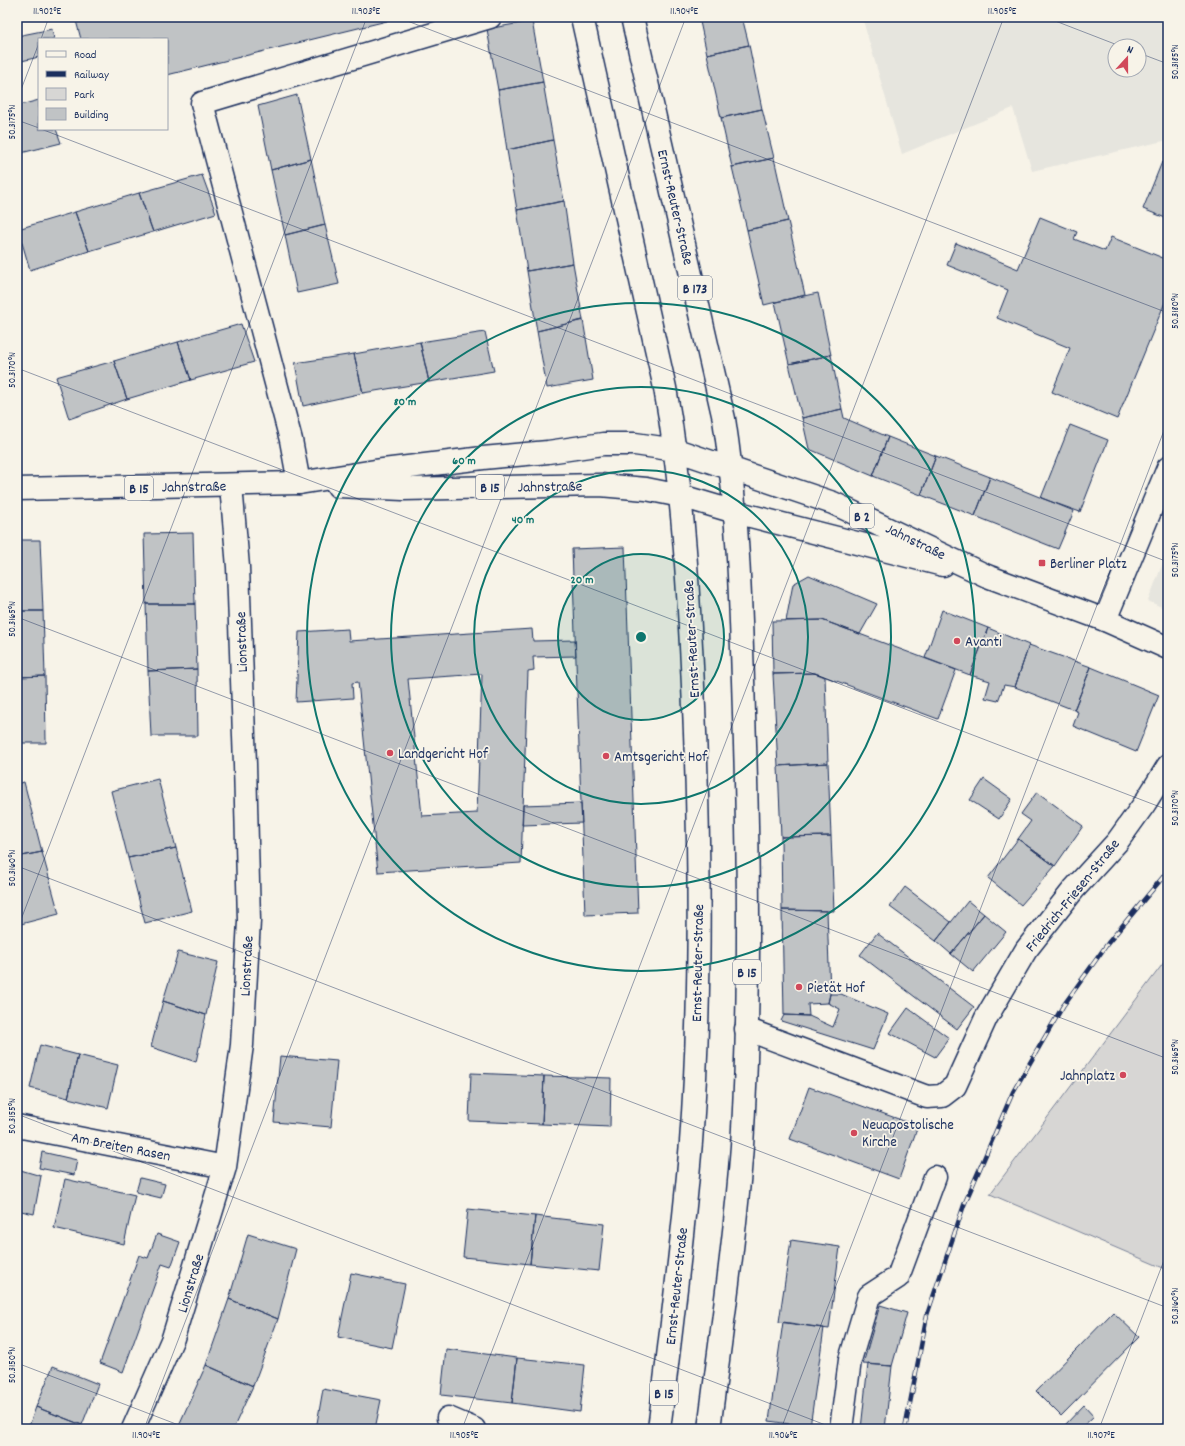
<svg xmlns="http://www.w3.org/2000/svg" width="1185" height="1446" viewBox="0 0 1185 1446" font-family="Dekko,sans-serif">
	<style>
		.built { fill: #e6e5de; fill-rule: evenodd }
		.green { fill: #d7d6d4; stroke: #798299 }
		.building { fill: #c0c3c5; stroke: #1b2f5e; fill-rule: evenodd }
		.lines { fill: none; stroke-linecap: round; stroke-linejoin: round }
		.minor-casing { stroke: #1b2f5e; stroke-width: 25 }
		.major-casing { stroke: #1b2f5e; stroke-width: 25 }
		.minor { stroke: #f7f3e8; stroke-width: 22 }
		.major { stroke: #f7f3e8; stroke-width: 22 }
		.rail-casing { stroke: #1b2f5e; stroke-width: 4.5 }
		.rail { stroke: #f7f3e8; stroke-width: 3; stroke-dasharray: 9; stroke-linecap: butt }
		.ticks { fill: none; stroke: #1b2f5e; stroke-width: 1; stroke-opacity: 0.45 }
		.ring { fill: none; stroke: #0f766e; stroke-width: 2 }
		.poi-dot { fill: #d1495b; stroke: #f7f3e8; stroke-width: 1.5 }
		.labels { text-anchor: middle; stroke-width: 3.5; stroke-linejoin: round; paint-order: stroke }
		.shield { fill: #f7f3e8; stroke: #5d6a87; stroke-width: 1 }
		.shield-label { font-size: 14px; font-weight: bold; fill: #1b2f5e }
		.street-label { font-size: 15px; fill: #1b2f5e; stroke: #f7f3e8 }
		.poi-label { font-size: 15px; fill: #1b2f5e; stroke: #f7f3e8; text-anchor: start }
		.centre { fill: #0f766e; stroke: #f7f3e8; stroke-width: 2 }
		.ring-label { font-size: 12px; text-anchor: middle; font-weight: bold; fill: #0f766e; stroke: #f7f3e8; stroke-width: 3.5; stroke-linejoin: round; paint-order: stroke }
		.neatline { fill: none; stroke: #1b2f5e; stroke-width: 1.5 }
		.ticks-label { font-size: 10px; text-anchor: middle; fill: #1b2f5e }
	</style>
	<rect width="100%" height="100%" fill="#f7f3e8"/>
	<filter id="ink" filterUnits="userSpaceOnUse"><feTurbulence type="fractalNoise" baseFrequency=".025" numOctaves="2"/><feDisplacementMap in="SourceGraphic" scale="8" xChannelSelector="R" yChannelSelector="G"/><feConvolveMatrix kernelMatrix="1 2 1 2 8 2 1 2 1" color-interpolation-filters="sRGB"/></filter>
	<g filter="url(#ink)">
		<!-- built -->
		<path class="built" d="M862 17H1168V140L1032 171 1013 108 902 154ZM1115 46H1139V70H1115Z
			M1168 550V610L1148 601Z"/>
		<!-- green -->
		<path class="green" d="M1168 957V1270L990 1194Z"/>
		<!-- building -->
		<path class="building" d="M75 17H403L167 75V39H81Z
			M699 17H742L749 45 707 54Z
			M968 17H985L969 21Z
			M532 21 543 82 498 90 487 29Z
			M52 29 54 39H39V57L17 62V36Z
			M749 45 762 109 721 118 707 54Z
			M543 82 553 140 507 150 498 90Z
			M297 95 311 159 271 170 258 106Z
			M39 100V129H56L61 143 17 154V106Z
			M762 109 774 158 732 167 721 118Z
			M553 140 564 201 517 210 507 150Z
			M774 158 788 221 747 230 732 167Z
			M311 159 325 225 285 235 271 170Z
			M1162 162 1168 164V219L1143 209Z
			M202 175 216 213 153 232 139 193Z
			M139 193 153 232 89 251 75 212Z
			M564 201 573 263 527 271 517 210Z
			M75 212 89 251 30 270 18 229Z
			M1040 217 1077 232 1074 239 1105 251 1111 237 1168 260V295L1117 419 1052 392 1070 348 997 318 1008 290 947 265 956 243 1018 269Z
			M788 221 805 295 764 305 747 230Z
			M325 225 339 284 297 293 285 235Z
			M573 263 583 320 537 331 527 271Z
			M818 293 831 355 789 364 775 302Z
			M583 320 593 380 547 388 537 331Z
			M241 324 254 362 191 380 178 342Z
			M485 332 494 371 429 382 420 342Z
			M178 342 191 380 127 399 114 361Z
			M420 342 429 382 363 393 354 354Z
			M354 354 363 393 303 406 295 363Z
			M831 355 842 409 802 418 789 364Z
			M114 361 127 399 69 419 56 377Z
			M842 409 844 418 888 437 873 476 809 449 802 418Z
			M1070 425 1108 440 1080 512 1041 498Z
			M888 437 936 456 921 495 873 476Z
			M936 456 990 477 975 516 921 495Z
			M990 477 1074 511 1058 549 975 516Z
			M193 533 195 604H146L144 534Z
			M17 540H40L43 611H17Z
			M625 547 638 913 585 915 572 549Z
			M809 575 877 604 860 634 822 620 786 621 793 584Z
			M146 604H195L197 669 148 671Z
			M942 610 988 628 970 675 925 658Z
			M17 611H43L45 676 17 677Z
			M822 620 956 670 938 719 815 673 773 674 772 621Z
			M988 628 1029 645 1015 687 1004 685 998 701 985 698 990 681 970 675Z
			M348 629 349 641 532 629 533 641 575 640 576 656 533 657 534 670 528 671 521 863 378 872 358 682 352 683 353 698 296 702 299 632ZM482 674 477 813 422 816 408 679Z
			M1029 645 1091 667 1074 710 1015 687Z
			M1091 667 1159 695 1136 752 1073 726 1078 712 1074 710Z
			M197 669 198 736H151L148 671Z
			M815 673 825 677 828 763 778 766 773 674Z
			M45 676 46 743H17V677Z
			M828 763 831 836 781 837 778 766Z
			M158 779 176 848 128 858 111 791Z
			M984 779 1012 799 999 819 970 800Z
			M24 782 42 852 17 857V784Z
			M1037 792 1083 826 1055 866 1018 839 1031 821 1021 814Z
			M581 803 582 823 522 825 523 805Z
			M831 836 834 911 782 910 781 837Z
			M1018 839 1055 866 1021 905 988 878Z
			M176 848 192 911 145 923 128 858Z
			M42 852 59 914 17 925V857Z
			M905 887 951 922 936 941 890 907Z
			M968 901 984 914 951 954 936 941Z
			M782 910 827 911 830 994 828 1003 808 1004 809 1016 784 1015Z
			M984 914 1006 932 973 972 951 954Z
			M877 933 974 1007 957 1029 860 955Z
			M178 952 218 962 206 1015 163 1001Z
			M830 994H841L888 1014 873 1050 781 1021 784 1015 809 1016 833 1027 840 1009 828 1003Z
			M163 1001 206 1015 196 1062 151 1047Z
			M908 1008 949 1038 935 1057 890 1033Z
			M40 1045 78 1055 68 1098 30 1088Z
			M78 1055 118 1065 108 1108 68 1098Z
			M280 1056 337 1061 331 1127 274 1122Z
			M471 1073 544 1076 542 1124 469 1121Z
			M544 1076 611 1078 610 1127 542 1124Z
			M809 1087 918 1126 899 1179 790 1139Z
			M42 1152 77 1160 74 1175 39 1168Z
			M17 1169 41 1176 34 1214 17 1210Z
			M140 1178 165 1184 161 1198 136 1192Z
			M65 1179 135 1195 124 1244 54 1228Z
			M468 1209 535 1216 530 1264 463 1257Z
			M535 1216 604 1224 599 1271 530 1264Z
			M157 1234 180 1242 171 1267 162 1264 123 1372 100 1363 139 1255 148 1258Z
			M248 1234 296 1249 278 1319 229 1299Z
			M791 1240 840 1247 829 1329 779 1322Z
			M351 1273 405 1284 392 1348 338 1337Z
			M229 1299 278 1319 253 1386 206 1365Z
			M880 1305 907 1313 892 1366 863 1364Z
			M1113 1312 1139 1337 1061 1416 1036 1391Z
			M783 1322 824 1328 810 1427 769 1421Z
			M446 1349 517 1358 512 1403 441 1395Z
			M517 1358 585 1365 580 1412 512 1403Z
			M868 1364 892 1366 885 1429H861Z
			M206 1365 253 1386 233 1429H188L179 1425Z
			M53 1366 98 1384 82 1425 36 1407Z
			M323 1389 381 1400 375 1429H316Z
			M1084 1405 1094 1416 1080 1429H1069L1065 1425Z
			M36 1407 82 1425 80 1429H28Z
			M1168 1418V1429H1157Z
			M439 1424 452 1429H437Z"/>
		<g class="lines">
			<!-- minor casing -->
			<g class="minor-casing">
				<path id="minor" d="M299 483 291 440 202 103 490 17
					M1105 620 1168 468
					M746 1029 927 1097 942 1096 955 1086 986 1018 1026 950 1074 889 1117 842 1145 803 1168 766
					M17 1126 225 1167
					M448 1418 474 1429
					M133 1429 173 1338 225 1167 242 1045 249 921 245 764 238 567 231 485
					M841 1429 850 1360 869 1296 898 1277 935 1177"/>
			</g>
			<!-- major casing -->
			<g class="major-casing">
				<path id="major" d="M582 17 665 388C684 494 689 600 694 707 700 851 702 998 691 1142 683 1238 671 1334 659 1429
					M632 17 724 419C739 516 741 615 744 713 749 857 751 1002 742 1146 735 1240 721 1335 709 1429
					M338 486 403 489 600 485 646 489 681 496 735 512 943 565
					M17 489 299 483 375 471 483 458 548 452 603 444H635L676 450 833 503 987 576 1105 620 1168 648"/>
			</g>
			<!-- minor -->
			<use href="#minor" class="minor"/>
			<!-- major -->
			<use href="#major" class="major"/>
			<!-- rail casing -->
			<g class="rail-casing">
				<path id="rail" d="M905 1429 927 1315 964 1205 1013 1092 1063 1006 1108 943 1168 871"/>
			</g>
			<!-- rail -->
			<use href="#rail" class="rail"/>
		</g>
	</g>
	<!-- ticks -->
	<path class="ticks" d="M397 17 1168 313M1045 17 1120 46M41 39 49 17M1139 53 1168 64M17 100 39 43M17 120 39 128M41 129 1168 562M17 368 1168 810M17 617 1168 1059M17 866 1168 1308M17 930 367 17M17 1114 836 1429M17 1363 189 1429M144 1429 686 17M462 1429 1004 17M781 1429 1168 420M1099 1429 1168 1250"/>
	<!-- distance rings -->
	<circle cx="641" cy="637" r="83" fill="#0f766e" fill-opacity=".12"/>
	<g class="ring">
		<circle cx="641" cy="637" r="83"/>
		<circle cx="641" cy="637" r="167"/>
		<circle cx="641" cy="637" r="250"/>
		<circle cx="641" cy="637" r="334"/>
	</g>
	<!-- markers -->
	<g class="poi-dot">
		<rect x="1038" y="559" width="8" height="8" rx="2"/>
		<circle cx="957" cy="641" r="4"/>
		<circle cx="390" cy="753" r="4"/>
		<circle cx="606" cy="756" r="4"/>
		<circle cx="799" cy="987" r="4"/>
		<circle cx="1123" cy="1075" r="4"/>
		<circle cx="854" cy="1133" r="4"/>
	</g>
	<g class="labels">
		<!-- shield labels -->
		<g class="shield">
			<rect x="678" y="276" width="34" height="24" rx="3"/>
			<rect x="476" y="475" width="28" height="24" rx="3"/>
			<rect x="125" y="476" width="28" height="24" rx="3"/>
			<rect x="850" y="504" width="24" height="24" rx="3"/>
			<rect x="733" y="960" width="28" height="24" rx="3"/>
			<rect x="650" y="1381" width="28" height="24" rx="3"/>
		</g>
		<g class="shield-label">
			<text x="695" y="293">B 173</text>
			<text x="490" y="492">B 15</text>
			<text x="139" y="493">B 15</text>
			<text x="862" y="521">B 2</text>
			<text x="747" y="977">B 15</text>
			<text x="664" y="1398">B 15</text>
		</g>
		<!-- street labels -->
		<g class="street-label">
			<text transform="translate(676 207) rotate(77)" y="5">Ernst-Reuter-Straße</text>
			<text transform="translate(194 486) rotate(-1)" y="5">Jahnstraße</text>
			<text transform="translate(550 486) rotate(-1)" y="5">Jahnstraße</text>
			<text transform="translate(916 541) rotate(26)" y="5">Jahnstraße</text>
			<text transform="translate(691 639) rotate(-93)" y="5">Ernst-Reuter-Straße</text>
			<text transform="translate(241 642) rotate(-92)" y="5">Lionstraße</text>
			<text transform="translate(1072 895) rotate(-51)" y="5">Friedrich-Friesen-Straße</text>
			<text transform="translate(697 963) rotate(-89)" y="5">Ernst-Reuter-Straße</text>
			<text transform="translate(246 966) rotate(-87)" y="5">Lionstraße</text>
			<text transform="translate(121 1146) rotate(11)" y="5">Am Breiten Rasen</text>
			<text transform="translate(190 1283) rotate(-73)" y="5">Lionstraße</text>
			<text transform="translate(676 1286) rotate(-84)" y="5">Ernst-Reuter-Straße</text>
		</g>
		<!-- poi labels -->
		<g class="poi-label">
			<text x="1050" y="568">Berliner Platz</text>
			<text x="965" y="646">Avanti</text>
			<text x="398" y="758">Landgericht Hof</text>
			<text x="614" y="761">Amtsgericht Hof</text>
			<text x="807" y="992">Pietät Hof</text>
			<text x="1115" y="1080" text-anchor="end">Jahnplatz</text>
			<text x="862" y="1129">Neuapostolische<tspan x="862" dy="17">Kirche</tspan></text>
		</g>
	</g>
	<circle cx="641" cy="637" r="6" class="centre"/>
	<g class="ring-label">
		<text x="405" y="405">80 m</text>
		<text x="464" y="464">60 m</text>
		<text x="523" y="523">40 m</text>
		<text x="582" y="583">20 m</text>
	</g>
	<!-- margin -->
	<rect width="1185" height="1446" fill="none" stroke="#f7f3e8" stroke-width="44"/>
	<!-- legend -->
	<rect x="38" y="38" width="130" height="92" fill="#f7f3e8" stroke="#9fa5b1"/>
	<rect x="46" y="51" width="20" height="6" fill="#f7f3e8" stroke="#9fa5b1"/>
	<text x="74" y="58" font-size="12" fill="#1b2f5e">Road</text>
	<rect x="46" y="71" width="20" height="6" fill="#1b2f5e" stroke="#9fa5b1"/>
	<text x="74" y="78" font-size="12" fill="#1b2f5e">Railway</text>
	<rect x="46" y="88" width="20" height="12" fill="#d7d6d4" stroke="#9fa5b1"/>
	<text x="74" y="98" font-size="12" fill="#1b2f5e">Park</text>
	<rect x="46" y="108" width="20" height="12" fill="#c0c3c5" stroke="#9fa5b1"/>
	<text x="74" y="118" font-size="12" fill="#1b2f5e">Building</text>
	<!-- north arrow -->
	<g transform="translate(1127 58) rotate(21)"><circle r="19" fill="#f7f3e8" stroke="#9fa5b1"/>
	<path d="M0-3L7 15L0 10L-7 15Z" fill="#d1495b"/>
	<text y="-6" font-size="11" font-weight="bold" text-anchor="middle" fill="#1b2f5e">N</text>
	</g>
	<rect x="22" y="22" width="1141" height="1402" class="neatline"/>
	<g class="ticks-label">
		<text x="47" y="14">11.902°E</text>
		<text x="366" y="14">11.903°E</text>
		<text x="684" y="14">11.904°E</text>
		<text x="1002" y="14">11.905°E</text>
		<text transform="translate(1174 62) rotate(-90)" y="4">50.3185°N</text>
		<text transform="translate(11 122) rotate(-90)" y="4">50.3175°N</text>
		<text transform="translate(1174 311) rotate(-90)" y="4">50.3180°N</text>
		<text transform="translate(11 370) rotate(-90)" y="4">50.3170°N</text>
		<text transform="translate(1174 560) rotate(-90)" y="4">50.3175°N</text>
		<text transform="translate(11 619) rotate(-90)" y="4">50.3165°N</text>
		<text transform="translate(1174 808) rotate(-90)" y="4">50.3170°N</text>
		<text transform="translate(11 868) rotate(-90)" y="4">50.3160°N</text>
		<text transform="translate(1174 1057) rotate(-90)" y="4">50.3165°N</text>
		<text transform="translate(11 1116) rotate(-90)" y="4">50.3155°N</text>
		<text transform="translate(1174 1306) rotate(-90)" y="4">50.3160°N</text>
		<text transform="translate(11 1365) rotate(-90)" y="4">50.3150°N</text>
		<text x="146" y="1438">11.904°E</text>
		<text x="464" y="1438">11.905°E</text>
		<text x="783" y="1438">11.906°E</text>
		<text x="1101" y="1438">11.907°E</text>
	</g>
</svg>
